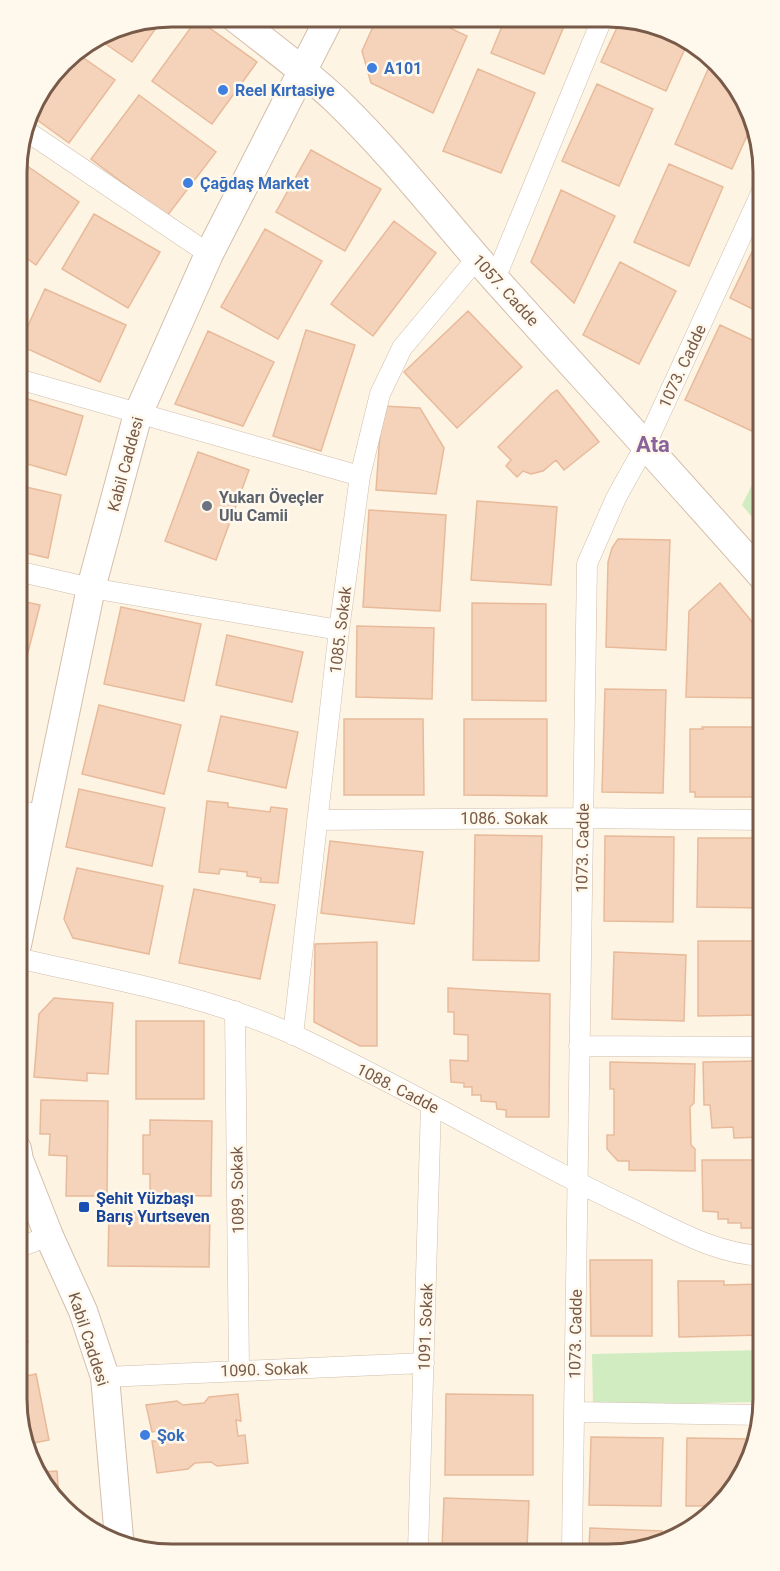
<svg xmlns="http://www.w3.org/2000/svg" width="780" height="1571" viewBox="0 0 780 1571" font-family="Roboto,sans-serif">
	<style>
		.green { fill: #d2ecc2 }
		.building { fill: #f4d3ba; stroke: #e8ba9a; stroke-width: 1.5 }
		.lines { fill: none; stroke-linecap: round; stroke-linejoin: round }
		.street-casing { stroke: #d1beac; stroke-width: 21 }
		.secondary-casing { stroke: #d5beaa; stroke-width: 30 }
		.street { stroke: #fff; stroke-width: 20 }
		.secondary { stroke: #fff; stroke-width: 28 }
		.shop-dot { fill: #3f7fe0; stroke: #fff8ec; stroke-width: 2 }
		.worship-dot { fill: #6b7280; stroke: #fff8ec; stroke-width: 2 }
		.transit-dot { fill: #1a4fb4; stroke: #fff8ec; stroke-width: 2 }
		.labels { text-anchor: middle; stroke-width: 5; stroke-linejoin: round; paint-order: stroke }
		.shop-label { font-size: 16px; font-weight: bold; fill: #366cbe; stroke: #fff8ec; text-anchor: start }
		.street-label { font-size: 16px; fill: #775a48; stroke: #fff8ec }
		.worship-label { font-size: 16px; font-weight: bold; fill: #5b616d; stroke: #fff8ec; text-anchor: start }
		.transit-label { font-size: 16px; font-weight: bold; fill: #164399; stroke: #fff8ec; text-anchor: start }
		.district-label { font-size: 22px; font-weight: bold; fill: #8a639b; stroke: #fff8ec }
		.rim { fill: none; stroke: #775a48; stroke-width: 3 }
	</style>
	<rect width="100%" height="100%" fill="#fdf4e4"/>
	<!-- green -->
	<path class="green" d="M763 463V530L742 505Z
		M763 1350V1402L593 1405 592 1354Z"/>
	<!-- building -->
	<path class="building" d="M163 18 132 62 97 38 113 28Z
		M377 18H429L467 36 433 113 371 83 362 51Z
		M197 19 257 62 212 124 152 81Z
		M505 19H567L544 74 491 53Z
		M621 19H638L687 44 666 91 601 62Z
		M75 52 115 80 69 143 29 114 33 103 69 55Z
		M713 58 754 120 732 169 675 144Z
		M478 69 535 93 501 173 443 151Z
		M597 84 653 109 619 186 562 161Z
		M139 95 216 152 167 216 91 159Z
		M311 150 381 189 345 251 276 212Z
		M20 161 79 202 36 265 18 252V164Z
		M669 164 723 187 689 266 634 242Z
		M561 190 615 216 574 303 531 262Z
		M94 214 160 252 128 308 62 269Z
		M394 221 436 253 373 336 331 304Z
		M265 229 322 261 278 339 221 307Z
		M763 229V314L730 298Z
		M620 262 676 291 639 364 583 335Z
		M45 289 126 325 100 382 19 345Z
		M468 311 522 367 457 428 404 372Z
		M720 325 763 345V416L756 433 685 400Z
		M306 330 355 345 321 451 273 436Z
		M208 331 274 362 243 426 175 404Z
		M557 390 599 442 564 470 556 460 543 471 531 474 523 471 517 477 506 466 511 460 498 447 551 394Z
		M18 396 83 416 66 475 17 461Z
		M382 406 420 408 444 448 436 494 376 490Z
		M198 452 249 470 216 560 165 541Z
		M17 485 61 495 48 558 17 551Z
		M477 501 557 507 551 585 471 580Z
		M369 510 446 515 440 611 363 607Z
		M618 539 670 540 666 650 606 647 608 562 612 548Z
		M720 583 763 635V652L753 660 754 670H763V698L686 697 689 611Z
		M17 600 40 605 21 680 17 679Z
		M472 603 546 604V701L472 700Z
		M121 607 201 624 184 701 104 684Z
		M357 626 434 628 432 699 356 697Z
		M227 635 303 652 292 702 216 685Z
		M605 689 666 690 663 793 602 792Z
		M99 705 181 725 164 794 82 774Z
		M221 716 298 732 286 788 208 771Z
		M344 719H423L424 795H344Z
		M464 719H547V796L464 795Z
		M702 727H763V797H695V792H690V729H703Z
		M79 789 165 808 152 866 66 847Z
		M207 801 228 803V807L270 812 271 807 287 809 278 883 260 882 261 878 247 876V872L220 869 219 874 199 872Z
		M475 835 542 836 539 961 473 960Z
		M605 836 674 837 673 922 604 921Z
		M698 838H763V908L697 907Z
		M330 841 423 852 414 924 321 913Z
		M77 868 163 886 149 954 73 938 64 919Z
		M194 889 275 905 260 979 179 963Z
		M698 941H763V1015L698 1016Z
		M377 942V1046H360L314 1022 315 944Z
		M614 952 686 955 684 1021 612 1019Z
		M448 988 550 994 549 1117H506V1110L497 1109 496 1102 481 1101V1095H472V1087H464V1083L451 1082 450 1060 468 1061V1035L454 1034V1012H448Z
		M54 998 113 1003 108 1074 87 1073V1081L34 1077 39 1014Z
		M136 1021H204V1099H136Z
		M763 1061V1137L734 1138 733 1127 712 1128 710 1105H704L703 1062Z
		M610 1062 695 1064 694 1103 690 1107 691 1145 695 1149V1171L629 1170V1161H618L607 1149V1135H614V1089H610Z
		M41 1100 108 1101 107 1196H66L67 1156 49 1155 50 1134H40Z
		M150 1120 212 1121 211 1196 150 1195V1174H143V1135H150Z
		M702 1160H763V1228H741V1223H728V1219H718V1212L703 1211Z
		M109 1212 210 1213 209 1267 108 1266Z
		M590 1260H652V1336H591Z
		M678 1281H724V1285L763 1284V1335L679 1337Z
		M17 1307 28 1342 17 1345Z
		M36 1374 49 1440 24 1445 16 1399 17 1378Z
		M238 1394 241 1421 236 1420 238 1436 245 1435 248 1463 217 1466 211 1462 195 1463 188 1469 157 1473 152 1441H158V1431L152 1432 146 1405 177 1401 183 1405 204 1403 209 1397Z
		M446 1394 533 1395V1475H445Z
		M591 1437 663 1438 661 1506 589 1505Z
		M687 1438 752 1439 731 1494 714 1506H686Z
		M57 1471 59 1499 40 1472Z
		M444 1498 529 1501 527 1548 442 1549Z
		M590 1528 662 1531 661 1544 658 1546 589 1547Z"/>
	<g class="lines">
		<!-- street casing -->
		<g class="street-casing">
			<path id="street" d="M25 130 209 254
				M495 279 602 19
				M18 379 360 476
				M17 571 91 588 339 630
				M17 810 44 816
				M317 820 583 818 763 820
				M17 958C109 979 206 995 292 1034 406 1087 514 1153 628 1207 671 1227 714 1254 763 1256
				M235 1011 239 1370
				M293 1035 339 630 360 476 380 394 402 348 477 258
				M579 1046 763 1047
				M17 1248 49 1236
				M105 1377 424 1363
				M574 1412 761 1415
				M572 1547 587 564 616 498 646 444 763 189
				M418 1550 431 1105"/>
		</g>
		<!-- secondary casing -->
		<g class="secondary-casing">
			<path id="secondary" d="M234 17C268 44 304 70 336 100 394 156 443 220 496 280 585 379 675 477 763 577
				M17 945 91 588 138 414 209 254 330 17
				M17 1149 19 1160 49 1236 83 1311 105 1377 119 1538"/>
		</g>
		<!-- street -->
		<use href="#street" class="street"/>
		<!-- secondary -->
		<use href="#secondary" class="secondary"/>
	</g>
	<!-- markers -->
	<g class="shop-dot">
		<circle cx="372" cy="68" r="6"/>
		<circle cx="223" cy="90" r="6"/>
		<circle cx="188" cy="183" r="6"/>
		<circle cx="145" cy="1435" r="6"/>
	</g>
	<circle class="worship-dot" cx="207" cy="506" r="6"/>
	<rect class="transit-dot" x="78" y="1201" width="12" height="12" rx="3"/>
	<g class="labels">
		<!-- shop labels -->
		<g class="shop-label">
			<text x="384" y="74">A101</text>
			<text x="235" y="96">Reel Kırtasiye</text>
			<text x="200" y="189">Çağdaş Market</text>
			<text x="157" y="1441">Şok</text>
		</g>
		<!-- street labels -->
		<g class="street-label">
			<text transform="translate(506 290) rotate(48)" y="6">1057. Cadde</text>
			<text transform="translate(682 366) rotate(-65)" y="6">1073. Cadde</text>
			<text transform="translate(125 464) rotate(-75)" y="6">Kabil Caddesi</text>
			<text transform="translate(340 630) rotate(-83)" y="6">1085. Sokak</text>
			<text x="504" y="824">1086. Sokak</text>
			<text transform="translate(582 848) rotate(-89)" y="6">1073. Cadde</text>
			<text transform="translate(398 1088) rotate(27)" y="6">1088. Cadde</text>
			<text transform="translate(237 1190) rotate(-91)" y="6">1089. Sokak</text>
			<text transform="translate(425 1327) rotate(-88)" y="6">1091. Sokak</text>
			<text transform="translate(575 1334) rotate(-89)" y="6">1073. Cadde</text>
			<text transform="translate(89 1339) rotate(72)" y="6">Kabil Caddesi</text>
			<text transform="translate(264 1369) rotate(-2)" y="6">1090. Sokak</text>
		</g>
		<!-- worship labels -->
		<g class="worship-label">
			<text x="219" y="503">Yukarı Öveçler<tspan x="219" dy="18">Ulu Camii</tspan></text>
		</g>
		<!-- transit labels -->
		<g class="transit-label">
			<text x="96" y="1204">Şehit Yüzbaşı<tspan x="96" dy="18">Barış Yurtseven</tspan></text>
		</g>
		<!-- district labels -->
		<g class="district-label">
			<text x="653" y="452">Ata</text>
		</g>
	</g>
	<!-- crop -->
	<path d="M0 0H780V1571H0ZM172 27H608A145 145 0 0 1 753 172V1399A145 145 0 0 1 608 1544H172A145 145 0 0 1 27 1399V172A145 145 0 0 1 172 27Z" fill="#fff8ec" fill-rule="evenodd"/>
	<path class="rim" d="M172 27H608A145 145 0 0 1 753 172V1399A145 145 0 0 1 608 1544H172A145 145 0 0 1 27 1399V172A145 145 0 0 1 172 27Z"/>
</svg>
